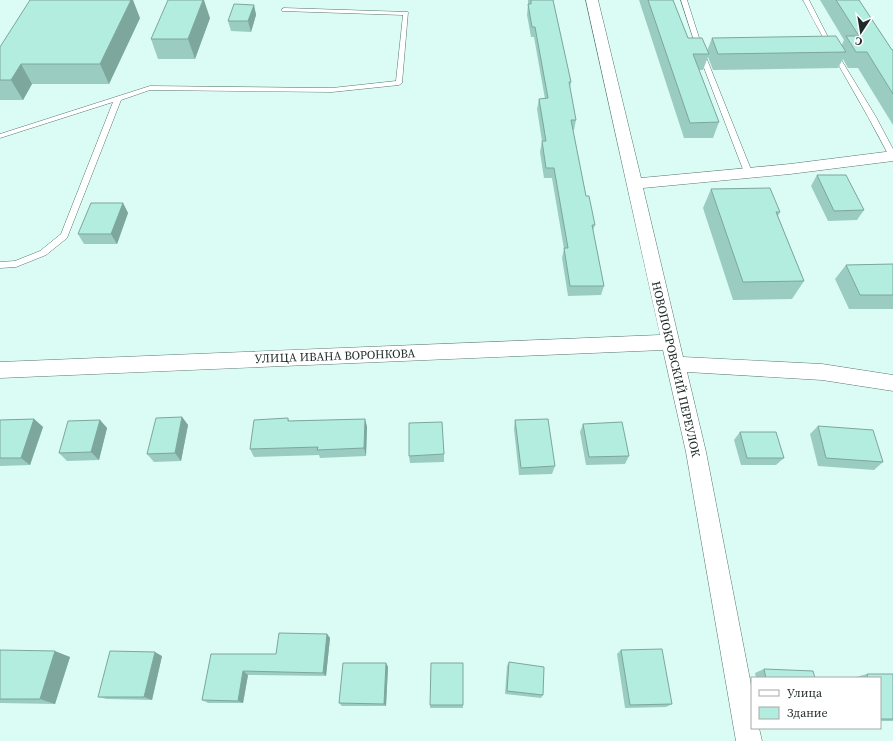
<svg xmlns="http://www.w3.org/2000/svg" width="893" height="741" viewBox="0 0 893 741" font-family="'Source Serif 4',serif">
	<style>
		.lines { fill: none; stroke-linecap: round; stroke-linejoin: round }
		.lane-casing { stroke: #58766f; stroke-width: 1 }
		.street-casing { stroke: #58766f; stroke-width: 1 }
		.lane { fill: #fff; fill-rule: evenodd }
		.street { fill: #fff; fill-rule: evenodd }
		.wall { fill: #9accc1 }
		.shaded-wall { fill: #7da69d }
		.building { fill: #b3ede0; stroke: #7da69d }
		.labels { text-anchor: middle; stroke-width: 3.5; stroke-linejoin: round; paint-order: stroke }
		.street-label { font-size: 12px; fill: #1e2b28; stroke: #fff }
	</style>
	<rect width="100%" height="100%" fill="#dbfcf4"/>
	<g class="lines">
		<!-- lane casing -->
		<g class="lane-casing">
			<path id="lane" d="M681 0H687L702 47 752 172 751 174H745L744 172 696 47Z
				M803 0H809L831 43 876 117 893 149V158L889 156C862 103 830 53 803 0Z
				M284 8 408 12 402 83 399 85 332 92 150 90 121 100 67 238 46 255 16 267 0 268V262L15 261 40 251 61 234 113 102 0 138V134L150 86 332 88 396 81 403 15 282 11V9Z"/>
		</g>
		<!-- street casing -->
		<g class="street-casing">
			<path id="street" d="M586 0H598L641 178 790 164 893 151V161L790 174 643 188 683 357 822 364 893 375V391L822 380 687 372 706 452 752 690V728H759L762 741H736L686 452 663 350 0 378V362L660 335Z"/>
		</g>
		<!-- lane -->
		<use href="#lane" class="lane"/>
		<!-- street -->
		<use href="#street" class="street"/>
	</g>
	<!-- wall -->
	<path class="wall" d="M528 0H553L571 82 570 88 576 120 574 130H573L586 196 595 225 593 230 604 286 601 295 568 296 562 258 564 249 552 178H544L540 152 542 141 537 109 539 99H545L534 37H531L527 15 528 4Z
		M639 0H673L688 38 707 51 712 38 842 45 844 40 820 0H859L892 50H893V125L858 68H848L843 59 838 68 713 70 708 57 703 70H698L719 122 713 138H684Z
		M254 5 256 15 251 32 231 31 228 21Z
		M140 18 109 84H32L23 100H0V47Z
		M210 18 195 59H158L151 39Z
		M817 175 864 210 857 220 828 221 811 186Z
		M711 189 780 212 778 216 804 281 792 299 733 300 703 208Z
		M123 203 128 213 117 244H84L78 234Z
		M893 264V309H849L835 279 846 265Z
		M182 417 188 425 181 461 154 462 147 454Z
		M288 418 289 421 365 419 367 427 366 456 320 458 319 455 254 457 250 449Z
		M34 419 43 427 30 465 0 466V420Z
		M100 420 107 428 99 460 67 461 59 453Z
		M515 420 555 466 552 474 519 475 514 429Z
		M583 424 629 456 625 464 586 465 580 432Z
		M818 426 883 462 874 470 818 466 810 434Z
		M740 432 784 458 776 465H741L734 440Z
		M444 454V462L410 463 409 456Z
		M327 634 330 638 326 676 248 675 243 703H208L202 700 211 654H276Z
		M0 650 70 657 55 704 0 703Z
		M621 650 672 704 666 707 625 708 617 654Z
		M162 656 152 700 107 699 98 697Z
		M509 662 543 695 541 698 505 694 507 666Z
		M386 663 388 667 386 706H342L339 703Z
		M764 669 815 678H756L755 673Z
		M867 674H893V721H880V678H856V677Z
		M430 705H463V708H430Z"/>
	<!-- shaded-wall -->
	<path class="shaded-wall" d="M131 0H133L140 18 109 84 100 64Z
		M203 0H204L210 18 195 59 188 39Z
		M254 5 256 15 251 32 248 21Z
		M21 64 32 84 23 100 11 80Z
		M123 203 128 213 117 244 111 234Z
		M182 417 188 425 181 461 175 453Z
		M34 419 43 427 30 465 21 458Z
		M365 419 367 427 366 456 364 448Z
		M100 420 107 428 99 460 91 452Z
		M327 634 330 638 326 676 323 673Z
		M55 651 70 657 55 704 40 699Z
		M155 652 162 656 152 700 144 697Z
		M386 663 388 667 386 706 384 704Z
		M243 671 248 675 243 703 238 701Z"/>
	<!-- building -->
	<path class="building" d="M30 0H131L100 64H21L11 80H0V47Z
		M168 0H203L188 39H151Z
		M531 0H553L571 82H569L576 120H571L586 196H589L595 225H592L604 286H570L564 248H568L554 168H546L542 141H546L539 99 548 98 535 27H532L528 4H531Z
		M648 0H673L688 38H702L709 54H693L719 122 690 123Z
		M836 0H859L892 50H893V94L867 52H856L846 36H859Z
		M234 4 254 5 248 21H228Z
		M836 36 846 52 718 54 712 38Z
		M817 175H846L864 210 834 211Z
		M770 188 780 212H776L804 281 743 282 711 189Z
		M91 203H123L111 234H78Z
		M893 264V295H860L846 265Z
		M182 417 175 453 147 454 156 418Z
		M288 418V421L365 419 364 448 317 450 318 447 250 449 254 420Z
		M34 419 21 458H0V420Z
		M548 419 555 466 521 468 515 420Z
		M100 420 91 452 59 453 68 421Z
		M442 422 444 454 409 456V423Z
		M622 422 629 456 589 457 583 424Z
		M818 426 873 430 883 462 826 458Z
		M740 432H776L784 458H747Z
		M279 633 327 634 323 673 243 671 238 701 202 700 211 654H276Z
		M662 649 672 704 630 705 621 650Z
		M0 650 55 651 40 699H0Z
		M110 651 155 652 144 697H98Z
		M509 662 544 667 543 695 507 691Z
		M343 663H386L384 704 339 703Z
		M431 663H463V705H430Z
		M764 669 813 671 815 678H766Z
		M867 674H893V719H881L880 716V678H868Z"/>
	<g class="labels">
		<!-- street labels -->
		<g class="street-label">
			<text transform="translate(335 356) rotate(-2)" y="4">УЛИЦА ИВАНА ВОРОНКОВА</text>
			<text transform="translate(676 369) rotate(77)" y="4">НОВОПОКРОВСКИЙ ПЕРЕУЛОК</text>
		</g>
	</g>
	<!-- legend -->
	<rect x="751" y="677" width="130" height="52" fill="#ffffff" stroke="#a5aaa9"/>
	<rect x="759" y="690" width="20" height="6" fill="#ffffff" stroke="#a5aaa9"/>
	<text x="787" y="697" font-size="12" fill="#1e2b28">Улица</text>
	<rect x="759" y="707" width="20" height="12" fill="#b3ede0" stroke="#a5aaa9"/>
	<text x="787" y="717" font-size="12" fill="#1e2b28">Здание</text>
	<!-- north arrow -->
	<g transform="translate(861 32) rotate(192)" stroke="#ffffff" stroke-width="3" paint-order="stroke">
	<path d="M0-3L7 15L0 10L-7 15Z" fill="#1e2b28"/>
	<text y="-6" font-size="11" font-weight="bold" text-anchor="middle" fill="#1e2b28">С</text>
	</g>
</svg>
